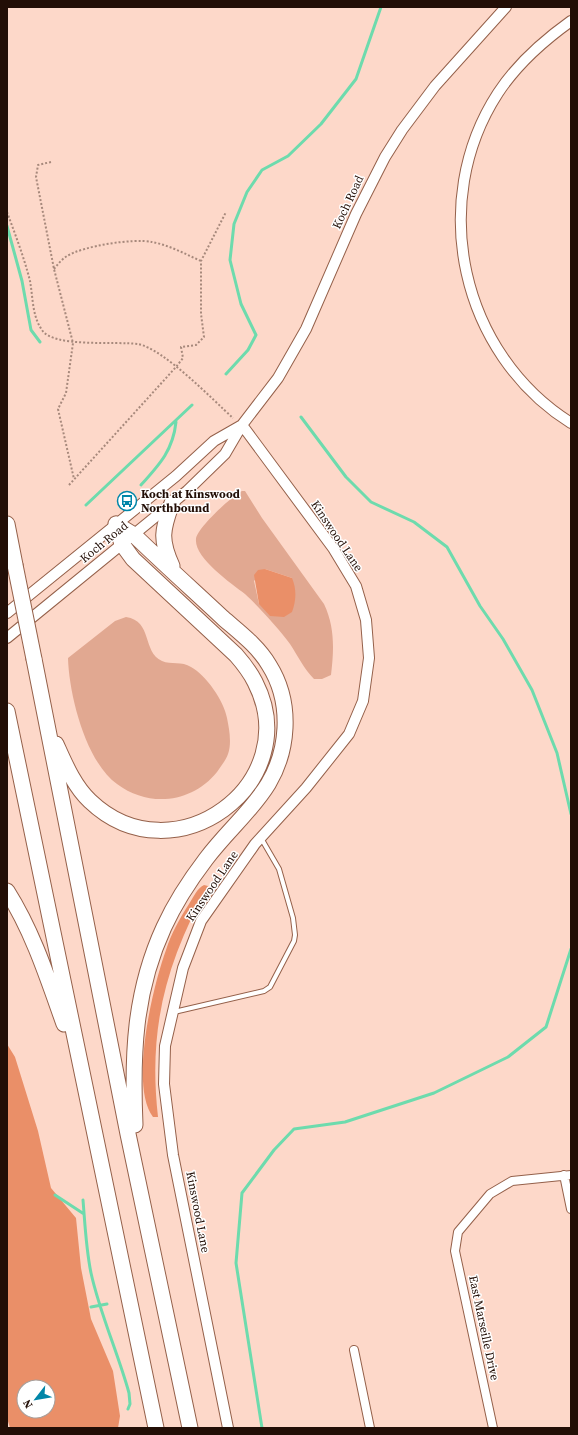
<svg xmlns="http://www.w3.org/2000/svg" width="578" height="1435" viewBox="0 0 578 1435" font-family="'Source Serif 4',serif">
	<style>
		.green { fill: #e1a891; fill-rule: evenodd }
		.forest { fill: #ea8f68; fill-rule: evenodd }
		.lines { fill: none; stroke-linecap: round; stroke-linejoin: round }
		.stream { stroke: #6ddbad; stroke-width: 3 }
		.service-casing { stroke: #94604a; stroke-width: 6 }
		.minor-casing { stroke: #94604a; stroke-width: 10 }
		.tertiary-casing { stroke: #94604a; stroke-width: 12 }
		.motorway-casing { stroke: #94604a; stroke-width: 17 }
		.path { stroke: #a7897c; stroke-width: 2; stroke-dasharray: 2 2; stroke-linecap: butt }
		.service { stroke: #fff; stroke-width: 4 }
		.minor { stroke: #fff; stroke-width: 8 }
		.tertiary { stroke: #fff; stroke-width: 10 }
		.motorway { stroke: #fff; stroke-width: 15 }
		.motorway-bridge-casing { stroke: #94604a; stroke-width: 17; stroke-linecap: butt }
		.motorway-bridge { stroke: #fff; stroke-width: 15 }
		.labels { text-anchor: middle; stroke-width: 3; stroke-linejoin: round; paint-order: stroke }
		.street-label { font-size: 12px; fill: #220e06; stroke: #fff }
		.poi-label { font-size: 12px; font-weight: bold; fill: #220e06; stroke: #fff; text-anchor: start }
	</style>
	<rect width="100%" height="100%" fill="#fdd8c9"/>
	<!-- green -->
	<path class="green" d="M242 491H245L262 518 324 604C335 627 334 650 331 675L322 679H314C304 669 298 656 290 644 279 629 259 607 245 594 231 583 194 558 196 539 197 528 232 496 242 491ZM265 569 292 578 259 604 254 581Z
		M126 617C153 621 142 652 162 661 171 665 182 661 191 667 206 675 224 701 227 718 229 728 232 743 228 754 226 760 221 766 217 772 192 803 149 808 117 784 86 762 69 695 68 658L115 621Z"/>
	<!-- forest -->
	<path class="forest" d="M265 569 292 578C297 590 296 601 292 612L284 617 270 616 259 604 254 575 258 570Z
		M204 885 208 886C166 963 148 1028 158 1117H153C129 1086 153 985 166 950 171 934 180 918 189 904 193 898 197 888 204 885Z
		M7 1044 15 1057 38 1131 51 1188 76 1218 81 1268 91 1319 113 1371 120 1416 118 1428H10L7 1418ZM24 1387H48V1411H24Z"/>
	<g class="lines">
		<!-- stream -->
		<path class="stream" d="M7 226 22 281 31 330 40 342
			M226 374 248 350 256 335 241 304 230 260 234 224 247 192 262 170 288 156 321 124 356 79 381 7
			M301 417 346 477 371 502 414 522 447 547 480 606 503 639 532 690 557 753 571 814
			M141 485C160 464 173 450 176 422
			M86 505 192 405
			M55 1195 84 1214
			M83 1200C85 1224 86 1249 91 1273 100 1314 118 1353 129 1393L130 1404 128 1409
			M91 1307 107 1304
			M262 1428 236 1263 242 1193 274 1150 294 1129 345 1122 434 1093 508 1057 546 1027 571 949"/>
		<!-- service casing -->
		<g class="service-casing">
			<path id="service" d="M174 1012 264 991 270 987 294 941 295 935 293 918 279 869 261 838"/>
		</g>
		<!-- minor casing -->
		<g class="minor-casing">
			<path id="minor" d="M564 1175 571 1209
				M354 1350 370 1428
				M493 1428 455 1251 458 1232 490 1194 512 1181 571 1175"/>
		</g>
		<!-- tertiary casing -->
		<g class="tertiary-casing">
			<path id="tertiary" d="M571 21C543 41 517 64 498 93 427 202 461 354 571 423
				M7 613 176 476 214 441 242 425
				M7 638 187 491 225 454 242 425 278 378 306 329 356 214 385 157 402 130 435 86 506 7
				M228 1428 173 1155 164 1084 165 1046 183 968 201 921 255 844 306 788 349 734 363 701 369 658 366 620 356 586 333 548 242 425"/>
		</g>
		<!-- motorway casing -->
		<g class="motorway-casing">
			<path id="motorway" d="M7 524 15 565
				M116 524 134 535C163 563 193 590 223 618 239 632 258 646 269 665 281 684 286 706 285 728 282 790 240 814 206 859 190 880 175 903 164 927 134 992 132 1055 135 1125
				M172 566C160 540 162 530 172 503
				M34 659 128 1134 190 1428
				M7 711 156 1428
				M56 744C65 764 74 786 90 801 174 881 307 783 255 682 250 672 243 663 236 655L133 559 122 544 116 524
				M7 891C33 932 48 979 64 1024"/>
		</g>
		<!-- path -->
		<path class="path" d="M51 162 38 165 36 177 54 269 73 343 66 393 58 409 74 479
			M7 212C15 234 24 257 30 281 33 297 32 316 42 330 53 348 117 341 138 344 164 349 213 400 233 418
			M54 269C58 264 62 259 67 256 83 246 134 238 152 242 169 245 185 254 201 261
			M69 485 176 367 183 358 181 347 196 345 204 337 201 314V261L226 212"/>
		<!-- service -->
		<use href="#service" class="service"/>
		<!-- minor -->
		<use href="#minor" class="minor"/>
		<!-- tertiary -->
		<use href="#tertiary" class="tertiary"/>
		<!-- motorway -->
		<use href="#motorway" class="motorway"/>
		<!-- motorway-bridge casing -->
		<g class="motorway-bridge-casing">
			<path id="motorway-bridge" d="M15 565 34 659"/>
		</g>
		<!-- motorway-bridge -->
		<use href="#motorway-bridge" class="motorway-bridge"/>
	</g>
	<!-- icons -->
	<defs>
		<g id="bus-ring" transform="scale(1)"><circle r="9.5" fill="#fff" stroke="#0186a8" stroke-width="1.5"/><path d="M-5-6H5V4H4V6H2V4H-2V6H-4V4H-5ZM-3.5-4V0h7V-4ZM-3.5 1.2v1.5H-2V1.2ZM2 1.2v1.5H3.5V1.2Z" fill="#0186a8"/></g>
	</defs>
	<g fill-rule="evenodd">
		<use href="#bus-ring" x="127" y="501"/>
	</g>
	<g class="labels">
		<!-- street labels -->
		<g class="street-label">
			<text transform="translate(348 202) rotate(-65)" y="4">Koch Road</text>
			<text transform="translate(337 536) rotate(56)" y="4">Kinswood Lane</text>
			<text transform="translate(104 542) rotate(-39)" y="4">Koch Road</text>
			<text transform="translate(212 886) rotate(-56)" y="4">Kinswood Lane</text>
			<text transform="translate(198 1212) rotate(79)" y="4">Kinswood Lane</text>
			<text transform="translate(484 1328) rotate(78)" y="4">East Marseille Drive</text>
		</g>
		<!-- poi labels -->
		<g class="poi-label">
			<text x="141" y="498">Koch at Kinswood<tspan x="141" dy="14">Northbound</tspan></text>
		</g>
	</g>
	<!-- border -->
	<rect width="578" height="1435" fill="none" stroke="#220e06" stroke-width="16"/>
	<!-- north arrow -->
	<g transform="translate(36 1399) rotate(239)"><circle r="19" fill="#ffffff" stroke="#a79f9b"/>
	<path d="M0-3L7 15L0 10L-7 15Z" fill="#0186a8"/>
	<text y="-6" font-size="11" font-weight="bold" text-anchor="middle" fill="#220e06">N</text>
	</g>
</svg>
